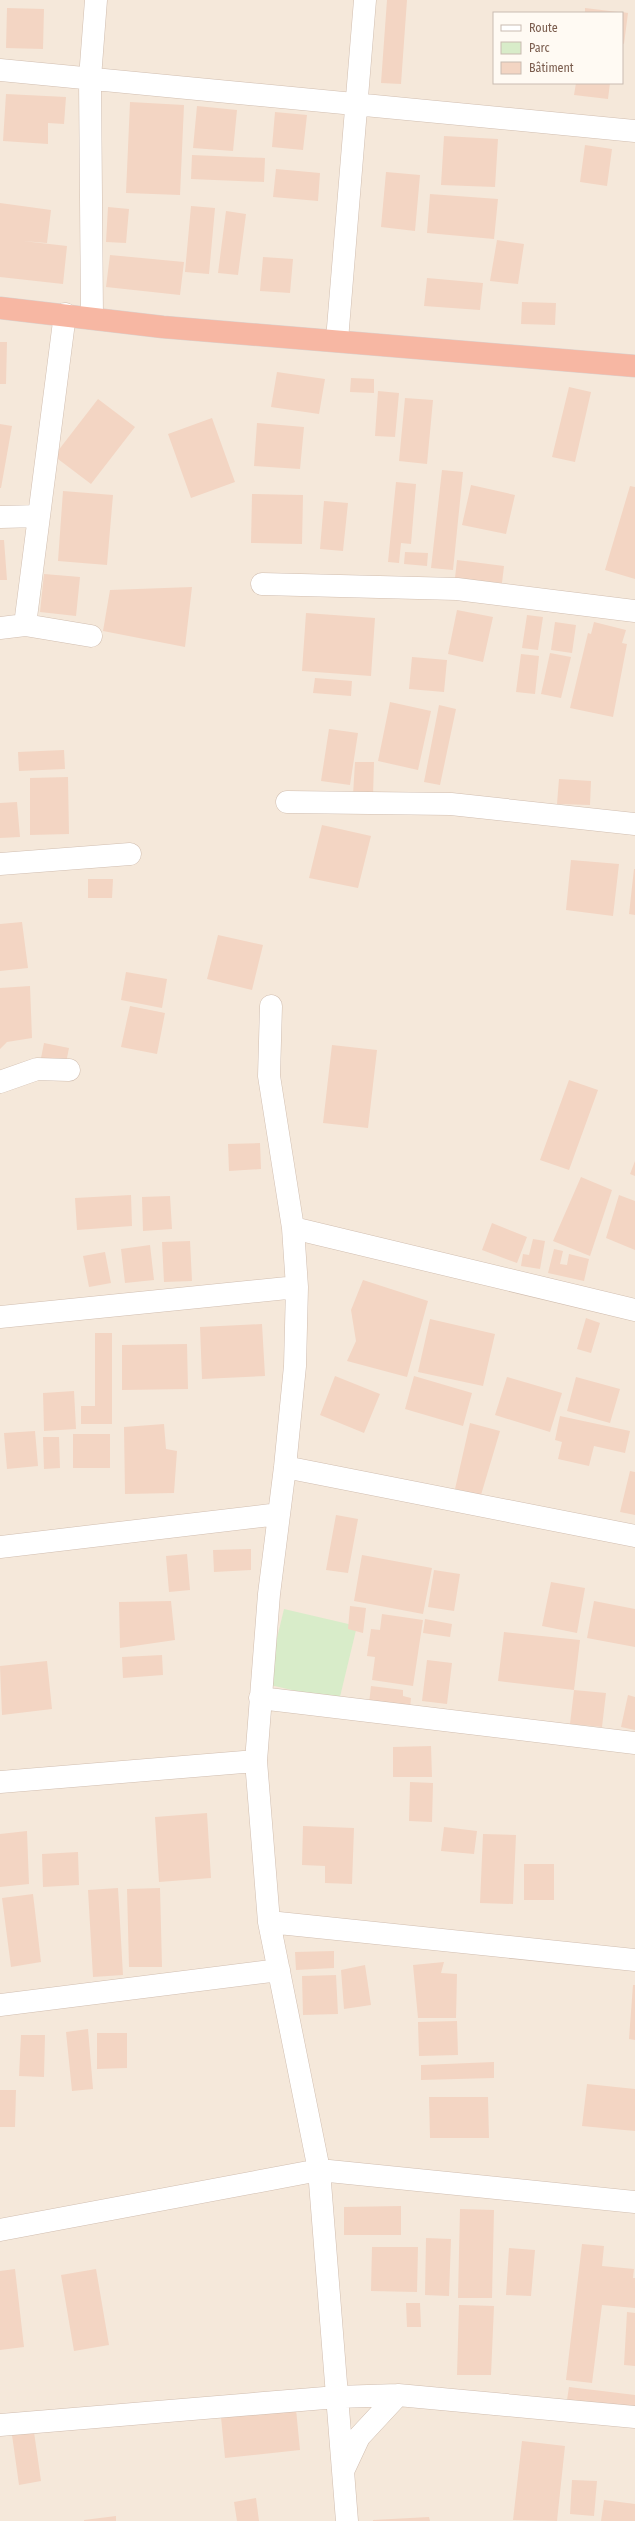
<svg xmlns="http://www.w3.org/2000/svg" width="635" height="2521" viewBox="0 0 635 2521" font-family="'Fira Sans Condensed',sans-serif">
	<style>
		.residential { fill: #f5e8da; fill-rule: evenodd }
		.green { fill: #d8ecc9 }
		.building { fill: #f3d5c3 }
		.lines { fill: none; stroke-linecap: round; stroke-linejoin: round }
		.minor-casing { stroke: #d1beb0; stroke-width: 23 }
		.highway-casing { stroke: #dad1cd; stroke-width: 23 }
		.minor { stroke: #fff; stroke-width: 22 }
		.highway { stroke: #f7b7a3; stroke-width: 22 }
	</style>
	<rect width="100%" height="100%" fill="#fdf6ec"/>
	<!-- residential -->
	<path class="residential" d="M0 0H635V2521H0ZM494 13H622V83H494Z"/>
	<!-- green -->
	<path class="green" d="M284 1609 357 1626 339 1701 266 1684Z"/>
	<!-- building -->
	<path class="building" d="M387 0H407L401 84 381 83Z
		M7 8 44 9 43 49 6 48Z
		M585 8 618 12V13H585Z
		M622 12 628 13 624 44 622 43Z
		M576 83H610L608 99 574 95Z
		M6 94 66 97 64 124 48 123V144L3 141Z
		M130 102 184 105 180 195 126 193Z
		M197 106 237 110 233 151 193 148Z
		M275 112 307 115 303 150 272 147Z
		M444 136 498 139 495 187 441 185Z
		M585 145 612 149 607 186 580 182Z
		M192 155 265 158 264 182 191 179Z
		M276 169 320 173 318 201 273 197Z
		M386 172 420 175 415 231 381 227Z
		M430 194 498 199 494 239 427 233Z
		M0 203 51 210 47 243 23 241 67 246 63 284 0 277Z
		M191 206 215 208 209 274 185 272Z
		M108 207 129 209 126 243 106 242Z
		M226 211 246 214 238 275 218 273Z
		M497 240 524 244 518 284 490 281Z
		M110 255 184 262 180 295 106 287Z
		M263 257 293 259 290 293 260 291Z
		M427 278 483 283 480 310 424 306Z
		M522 302 556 303 555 325 521 324Z
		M0 342H7L6 384H0Z
		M277 372 325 379 319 414 271 407Z
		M351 378 374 379V393L350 392Z
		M569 387 591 392 575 462 552 457Z
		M378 391 399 393 395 437 375 436Z
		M405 398 433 400 427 464 399 461Z
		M98 399 135 427 91 484 54 456Z
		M212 418 235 482 191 498 168 434Z
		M257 423 304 427 300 469 254 466Z
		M0 424 12 426 1 488H0Z
		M442 470 463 472 453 570 431 568Z
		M396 482 416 484 411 544 401 543 399 563 388 562Z
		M471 485 515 495 506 534 462 525Z
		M630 486 635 487V579L605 570Z
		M63 491 113 495 107 565 58 561Z
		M252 494 303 495 302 544 251 543Z
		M324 501 348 503 343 551 320 549Z
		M0 540H4L7 580H0Z
		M405 552 428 553 427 566 404 564Z
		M457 560 504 566 502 583 455 578Z
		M44 574 80 577 76 616 40 612Z
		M192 587 185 647 103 631 110 590Z
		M457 610 493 617 483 662 448 654Z
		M306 613 375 618 371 676 302 671Z
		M527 615 543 617 538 650 522 648Z
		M555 622 576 625 572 653 551 650Z
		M594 622 626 630 622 643 627 644 613 717 570 708 588 633 591 634Z
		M550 653 571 657 561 698 541 694Z
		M521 654 539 656 535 694 516 692Z
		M412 657 447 660 444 692 409 689Z
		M315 678 352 681 351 696 313 693Z
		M390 702 431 711 418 770 378 761Z
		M439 705 456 709 440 785 424 782Z
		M329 729 358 733 350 785 321 781Z
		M64 750 65 769 19 771 18 752Z
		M355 762H374L373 796 353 795Z
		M68 777 69 834 30 835V778Z
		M559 779 591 781 590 805 557 804Z
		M17 802 20 837 0 838V803Z
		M322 825 371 836 358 888 309 878Z
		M571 860 619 864 613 916 566 910Z
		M634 869H635V915L629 914Z
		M88 879H113L112 898H88Z
		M22 922 28 968 0 971V924Z
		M218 935 263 945 252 990 207 979Z
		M126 972 167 979 162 1008 121 1000Z
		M30 986 32 1038 7 1042 0 1049V988Z
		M130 1006 165 1013 157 1054 121 1047Z
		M44 1043 69 1048 65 1068 40 1063Z
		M332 1045 377 1050 368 1128 323 1123Z
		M569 1080 598 1090 569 1170 540 1160Z
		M260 1143 261 1169 229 1171 228 1144Z
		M635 1161V1176L630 1174Z
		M581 1177 612 1190 590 1256 553 1241Z
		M131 1195 132 1226 77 1230 75 1198Z
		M619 1195 635 1201V1250L606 1238Z
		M170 1196 172 1229 143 1231 142 1197Z
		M492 1223 527 1237 517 1263 482 1250Z
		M533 1239 545 1241 540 1269 521 1266 523 1254 529 1255Z
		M190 1241 192 1281 164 1282 162 1242Z
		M150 1245 154 1280 125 1283 121 1249Z
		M554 1249 563 1251 560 1264 567 1265 569 1254 589 1259 584 1281 548 1273Z
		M105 1252 111 1283 89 1287 83 1256Z
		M363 1280 428 1301 407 1377 347 1361 356 1341 351 1310Z
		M586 1318 600 1323 591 1353 577 1349Z
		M430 1319 495 1334 483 1386 418 1372Z
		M262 1324 265 1376 202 1379 200 1327Z
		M95 1333H112V1424H81V1406H95Z
		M187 1344 188 1389 122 1390V1345Z
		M335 1376 380 1394 364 1433 320 1415Z
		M414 1376 472 1393 463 1426 405 1409Z
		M507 1377 562 1393 550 1432 495 1415Z
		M576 1377 620 1389 610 1423 567 1411Z
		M74 1391 76 1429 44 1431 43 1393Z
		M560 1416 630 1431 625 1453 594 1446 589 1466 558 1459 562 1442 555 1440Z
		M470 1423 500 1431 481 1495 455 1489Z
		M164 1424 166 1449 177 1451 174 1493 125 1494 124 1427Z
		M35 1431 38 1466 7 1469 4 1433Z
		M73 1434H110V1468H73Z
		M43 1437H59L60 1468 44 1469Z
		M630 1471 635 1472V1515L620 1512Z
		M336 1515 358 1519 348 1573 326 1570Z
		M251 1549V1570L214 1572 213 1550Z
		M187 1554 190 1590 169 1592 166 1556Z
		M362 1555 432 1568 423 1614 354 1601Z
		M434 1570 460 1574 454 1611 428 1607Z
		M551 1582 585 1588 577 1633 542 1626Z
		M171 1601 175 1640 120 1648 119 1602Z
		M594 1601 635 1609V1647L587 1638Z
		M350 1606 366 1608 363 1633 348 1629Z
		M382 1614 423 1620 413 1686 372 1680 375 1657 367 1656 371 1629 380 1630Z
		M425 1619 452 1624 450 1637 423 1633Z
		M504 1632 580 1640 574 1690 606 1693 602 1727 570 1724 574 1690 498 1681Z
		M162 1655 163 1675 123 1678 122 1657Z
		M427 1660 452 1663 447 1704 422 1701Z
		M47 1661 52 1709 2 1715 0 1666Z
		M371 1686 403 1690V1696L411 1698 410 1708 369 1704Z
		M628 1695 635 1697V1730L621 1727Z
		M431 1746 432 1777H393V1747Z
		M410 1782 433 1783 432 1822 409 1821Z
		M207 1813 211 1878 159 1882 155 1817Z
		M303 1826 354 1828 352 1884 325 1883V1866L302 1865Z
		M444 1827 477 1831 474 1854 441 1851Z
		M27 1831 29 1884 0 1887V1834Z
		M483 1834 516 1835 513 1904 480 1903Z
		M78 1852 79 1885 43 1887 42 1854Z
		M524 1864H554V1900H524Z
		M118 1888 123 1975 93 1977 88 1890Z
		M160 1888 162 1967H129L127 1889Z
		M33 1894 41 1962 11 1967 2 1898Z
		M334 1951V1968L296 1970 295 1952Z
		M444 1962 441 1973 457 1974 456 2018H418L413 1965Z
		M365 1965 371 2005 344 2009 341 1970Z
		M336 1975 338 2014 303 2015 302 1976Z
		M633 1985H635V2040L629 2039Z
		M457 2021 458 2055 419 2056 418 2022Z
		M88 2029 93 2089 72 2091 66 2032Z
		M97 2033H127V2068L97 2069Z
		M21 2035H45L44 2077 19 2076Z
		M494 2062V2078L421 2080V2065Z
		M587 2084 635 2089V2131L582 2126Z
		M0 2090H16L15 2127H0Z
		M429 2097H488L489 2138H430Z
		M401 2206V2235H344V2207Z
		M460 2209 494 2210 492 2298H458Z
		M426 2238 451 2239 449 2296 425 2295Z
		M582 2244 604 2246 602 2266 634 2269 633 2278H635V2308L602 2305 592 2383 566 2380Z
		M372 2247H418L417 2292 371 2291Z
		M509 2248 535 2250 531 2296 506 2295Z
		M15 2269 24 2347 0 2350V2271Z
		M96 2269 109 2345 74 2351 61 2275Z
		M406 2303H420L421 2327H407Z
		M459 2305 494 2306 491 2375H457Z
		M627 2312 635 2313V2366L624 2365Z
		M569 2387 635 2395V2408L567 2400Z
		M296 2409 300 2450 225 2458 221 2417Z
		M34 2432 41 2481 19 2485 12 2435Z
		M522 2441 565 2446 557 2521 513 2520Z
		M572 2480 597 2481 594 2516 570 2514Z
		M256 2498 259 2521H237L234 2502Z
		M604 2500 635 2504V2521H601Z
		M116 2516V2521H84V2520Z
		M429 2517 430 2521H373V2520Z"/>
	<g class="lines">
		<!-- minor casing -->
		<g class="minor-casing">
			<path id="minor" d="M0 70 635 131
				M92 318 90 78 96 0
				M337 340 365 0
				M0 517 39 516
				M262 584 457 589 635 611
				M25 625 65 314
				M0 628 25 625 91 636
				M287 802 451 804 635 824
				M0 864 130 854
				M271 1006 269 1076 293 1228 297 1287 295 1366 285 1467 269 1594 256 1761 269 1922 319 2170 347 2521
				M0 1082 37 1069 69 1070
				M293 1228 635 1310
				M0 1317 297 1287
				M285 1467 635 1536
				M0 1547 279 1514
				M260 1698 635 1743
				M0 1782 256 1761
				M269 1922 635 1960
				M0 2005 279 1970
				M0 2230 319 2170 635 2202
				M0 2425 337 2397 398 2395 635 2417
				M344 2469 359 2437 398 2395"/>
		</g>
		<!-- highway casing -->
		<g class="highway-casing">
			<path id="highway" d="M0 308 163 327 635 366"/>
		</g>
		<!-- minor -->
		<use href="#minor" class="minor"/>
		<!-- highway -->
		<use href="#highway" class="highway"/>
	</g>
	<!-- legend -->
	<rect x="493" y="12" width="130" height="72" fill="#fffaf3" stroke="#cabbb1"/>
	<rect x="501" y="25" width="20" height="6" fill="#ffffff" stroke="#cabbb1"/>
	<text x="529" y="32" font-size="12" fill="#7a5c4d">Route</text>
	<rect x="501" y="42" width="20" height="12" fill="#d8ecc9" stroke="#cabbb1"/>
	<text x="529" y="52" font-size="12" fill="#7a5c4d">Parc</text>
	<rect x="501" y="62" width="20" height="12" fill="#f3d5c3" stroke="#cabbb1"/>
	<text x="529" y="72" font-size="12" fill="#7a5c4d">Bâtiment</text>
</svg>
